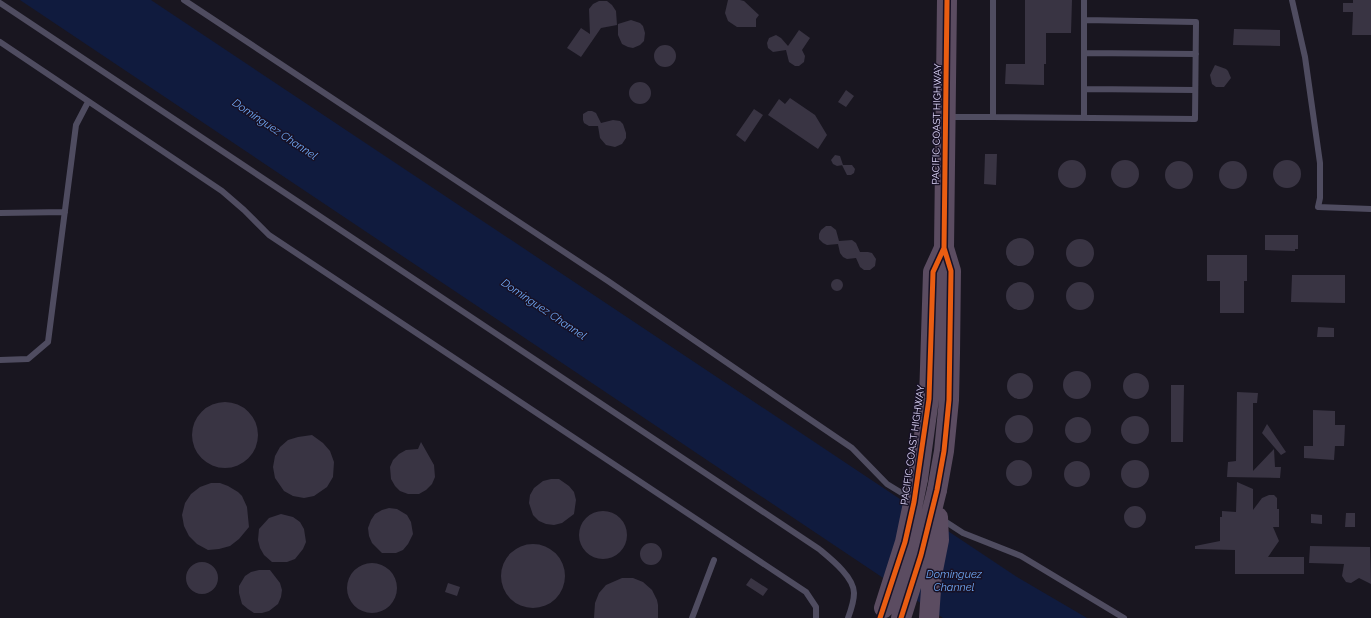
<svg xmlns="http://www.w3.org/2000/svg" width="1371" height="618" viewBox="0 0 1371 618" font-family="Raleway,sans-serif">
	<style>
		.water { fill: #101b3e }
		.building { fill: #393443 }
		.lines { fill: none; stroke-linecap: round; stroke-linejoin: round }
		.service { stroke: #4f4c60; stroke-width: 6 }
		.trunk { stroke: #5b4c61; stroke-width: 20 }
		.trunk-bridge { stroke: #5b4c61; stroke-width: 20 }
		.cycleway-casing { stroke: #171125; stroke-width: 8 }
		.cycleway { stroke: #e95d12; stroke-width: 5 }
		.labels { text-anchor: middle; stroke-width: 3; stroke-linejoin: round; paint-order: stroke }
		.street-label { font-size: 10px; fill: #e0d8fc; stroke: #171125 }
		.water-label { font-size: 11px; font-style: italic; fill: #6fa7f3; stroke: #171125 }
	</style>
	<rect width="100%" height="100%" fill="#191620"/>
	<!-- water -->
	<path class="water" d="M20 0H151L1017 577 1087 618H943Z"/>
	<!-- building -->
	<path class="building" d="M728 0H740L744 1 759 15 756 19V27H737L728 21 725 13Z
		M1025 0H1072L1071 33H1046V64H1044V85L1005 84 1006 64H1025Z
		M1353 0H1371V35H1352L1353 12H1343V3H1353Z
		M599 1H607L612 5 616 11 617 25 601 28 581 57 567 48 581 28 590 34 589 9 593 4Z
		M631 20 640 23 643 26 645 33 644 41 640 45 633 48 628 47 622 44 618 35V24Z
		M1234 29 1280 30V46L1233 45Z
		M799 30 810 38 802 50 805 56 804 62 799 66H795L789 62 786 50 773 52 768 48 767 43 769 38 776 35 781 38 788 46Z
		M654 56a11 11 0 1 1 22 0a11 11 0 1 1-22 0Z
		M1215 65 1226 69 1228 71 1231 78 1224 87H1216L1212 84 1210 75Z
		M629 93a11 11 0 1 1 22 0a11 11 0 1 1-22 0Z
		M846 90 854 96 846 107 838 102Z
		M790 98 815 115 827 135 818 149 768 115 779 99 785 104Z
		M754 109 763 115 745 142 736 135Z
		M592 111 596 113 601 123 613 120 620 121 623 124 626 133V138L622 144 615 147 606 145 600 138 598 126H589L584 123 583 120V114L588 111Z
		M985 154H997L996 185 984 184Z
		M835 155 840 156 843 165 837 166 833 164 831 160Z
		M1111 174a14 14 0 1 1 28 0a14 14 0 1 1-28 0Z
		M1058 174a14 14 0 1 1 28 0a14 14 0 1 1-28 0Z
		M1273 174a14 14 0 1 1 28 0a14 14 0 1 1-28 0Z
		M1219 175a14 14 0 1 1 28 0a14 14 0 1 1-28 0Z
		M1165 175a14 14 0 1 1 28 0a14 14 0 1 1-28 0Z
		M842 165H852L855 169 854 173 851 175H847Z
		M826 226H831L836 230 839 241 852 240 856 243 860 252H868L872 253 876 259 875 266 870 270H864L860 267 856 258 847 259 843 257 840 253 838 244 827 245 823 243 819 239V234L821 230Z
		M1265 235H1298V249H1295V251L1265 250Z
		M1006 252a14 14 0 1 1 28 0a14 14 0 1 1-28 0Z
		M1066 253a14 14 0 1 1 28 0a14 14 0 1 1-28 0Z
		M1207 255H1247V281H1244V313H1220V281H1207Z
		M1292 275H1345V303L1291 302Z
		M831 285a6 6 0 1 1 12 0a6 6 0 1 1-12 0Z
		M1006 296a14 14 0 1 1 28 0a14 14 0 1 1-28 0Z
		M1066 296a14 14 0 1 1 28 0a14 14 0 1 1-28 0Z
		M1318 327 1334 328V337H1317Z
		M1063 385a14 14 0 1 1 28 0a14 14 0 1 1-28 0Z
		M1123 386a13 13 0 1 1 26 0a13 13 0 1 1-26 0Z
		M1007 386a13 13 0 1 1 26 0a13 13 0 1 1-26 0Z
		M1171 385H1184L1183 442H1171Z
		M1237 392 1258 393 1257 403H1253V471L1274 449 1275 467H1281L1280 478 1227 477 1228 462 1236 461Z
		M192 435a33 33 0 1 1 66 0a33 33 0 1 1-66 0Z
		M1313 410 1335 411V425H1345L1344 446H1335L1334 460 1304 458V446H1313Z
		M1005 429a14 14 0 1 1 28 0a14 14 0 1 1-28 0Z
		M1121 430a14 14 0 1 1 28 0a14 14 0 1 1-28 0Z
		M1065 430a13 13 0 1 1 26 0a13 13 0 1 1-26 0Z
		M1267 424 1286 452 1281 455 1262 433Z
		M312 435 323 443 330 451 334 462 333 477 327 487 314 496 304 498 293 496 284 491 275 478 273 467 275 456 280 447 288 440 298 437Z
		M421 442 434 465 435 477 432 484 426 490 419 494H408L400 491 395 486 391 479 390 467 393 460 399 454 406 450 418 449Z
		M1006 473a13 13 0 1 1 26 0a13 13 0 1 1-26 0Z
		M1121 474a14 14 0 1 1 28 0a14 14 0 1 1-28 0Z
		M1064 474a13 13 0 1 1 26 0a13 13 0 1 1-26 0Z
		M551 479H559L569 486 574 492 576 500 574 514 562 523 554 525 546 524 539 521 533 515 529 503 530 495 534 488 543 481Z
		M1237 482 1253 489V510L1262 498 1269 495H1274L1277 498V509H1279V527H1273L1279 541 1268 557H1304V574H1235V550L1195 549V546L1220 541V517H1222V511L1236 512Z
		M211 483H220L228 486 238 492 242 496 247 507 249 527 239 539 230 546 219 549 208 550 197 544 189 536 184 526 182 515 185 503 191 494 200 487Z
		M1124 517a11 11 0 1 1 22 0a11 11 0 1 1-22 0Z
		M389 508 397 509 407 515 411 522 413 534 408 544 403 550 396 553H382L372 543 369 536 368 528 371 520 375 514 382 510Z
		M579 535a24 24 0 1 1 48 0a24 24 0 1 1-48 0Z
		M1346 513H1355V527H1345Z
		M281 514 293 517 300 522 304 529 306 542 303 549 295 559 287 562H272L264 555 260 548 258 540 259 529 269 518Z
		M1311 514 1322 515V524L1311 523Z
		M640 554a11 11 0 1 1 22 0a11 11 0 1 1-22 0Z
		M501 576a32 32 0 1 1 64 0a32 32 0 1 1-64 0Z
		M1310 546 1370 547 1371 584 1359 578 1351 583 1346 582 1342 576 1344 564 1309 563Z
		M186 578a16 16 0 1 1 32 0a16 16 0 1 1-32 0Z
		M347 588a25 25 0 1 1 50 0a25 25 0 1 1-50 0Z
		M259 570H270L280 583 282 590 281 597 278 604 269 611 262 613H254L248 609 242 604 239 593V586L245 576 251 572Z
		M622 578H633L643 582 652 590 657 600 658 605V618H594L595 603 599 593 606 585Z
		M751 578 768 589 763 596 746 585Z
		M448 583 460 587 457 596 445 592Z"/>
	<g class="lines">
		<!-- service -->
		<path class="service" d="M184 0 608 281 777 397 852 448 887 484 910 498
			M1292 0 1305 57 1320 163V198L1318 207 1371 209
			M0 3 819 549C831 559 854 577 854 593 854 602 851 610 848 618
			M0 42 222 191 244 210 269 235 806 592 816 607V618
			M1084 53 1196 54
			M1084 89 1195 90
			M949 117H993V0
			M993 117 1195 119 1196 22 1084 20
			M1084 118V0
			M0 213 65 212
			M0 360 28 359 48 342 76 125 88 102
			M943 520 963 533 1021 556 1124 618
			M692 618 714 560"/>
		<!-- trunk -->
		<path class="trunk" d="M918 479 929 399 933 272 944 248
			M937 490 944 451 949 400 950 353 951 271 944 248 947 0"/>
		<!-- trunk-bridge -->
		<path class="trunk-bridge" d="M884 608 905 542 918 479
			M901 618 921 555 937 490
			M929 618 932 575 939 540 938 517"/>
		<!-- cycleway casing -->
		<g class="cycleway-casing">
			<path id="cycleway" d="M880 618 905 542 914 502 929 399 933 272 944 248
				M901 618 921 555 937 490 944 451 949 400 951 271 944 248 947 0"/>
		</g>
		<!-- cycleway -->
		<use href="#cycleway" class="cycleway"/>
	</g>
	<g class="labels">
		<!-- street labels -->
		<g class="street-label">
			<text transform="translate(936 124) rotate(-89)" y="4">PACIFIC COAST HIGHWAY</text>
			<text transform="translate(912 445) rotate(-82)" y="4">PACIFIC COAST HIGHWAY</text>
		</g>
		<!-- water labels -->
		<g class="water-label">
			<text transform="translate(275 129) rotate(34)" y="4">Dominguez Channel</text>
			<text transform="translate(544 309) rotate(34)" y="4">Dominguez Channel</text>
			<text x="954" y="578">Dominguez<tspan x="954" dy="13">Channel</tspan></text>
		</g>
	</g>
</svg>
